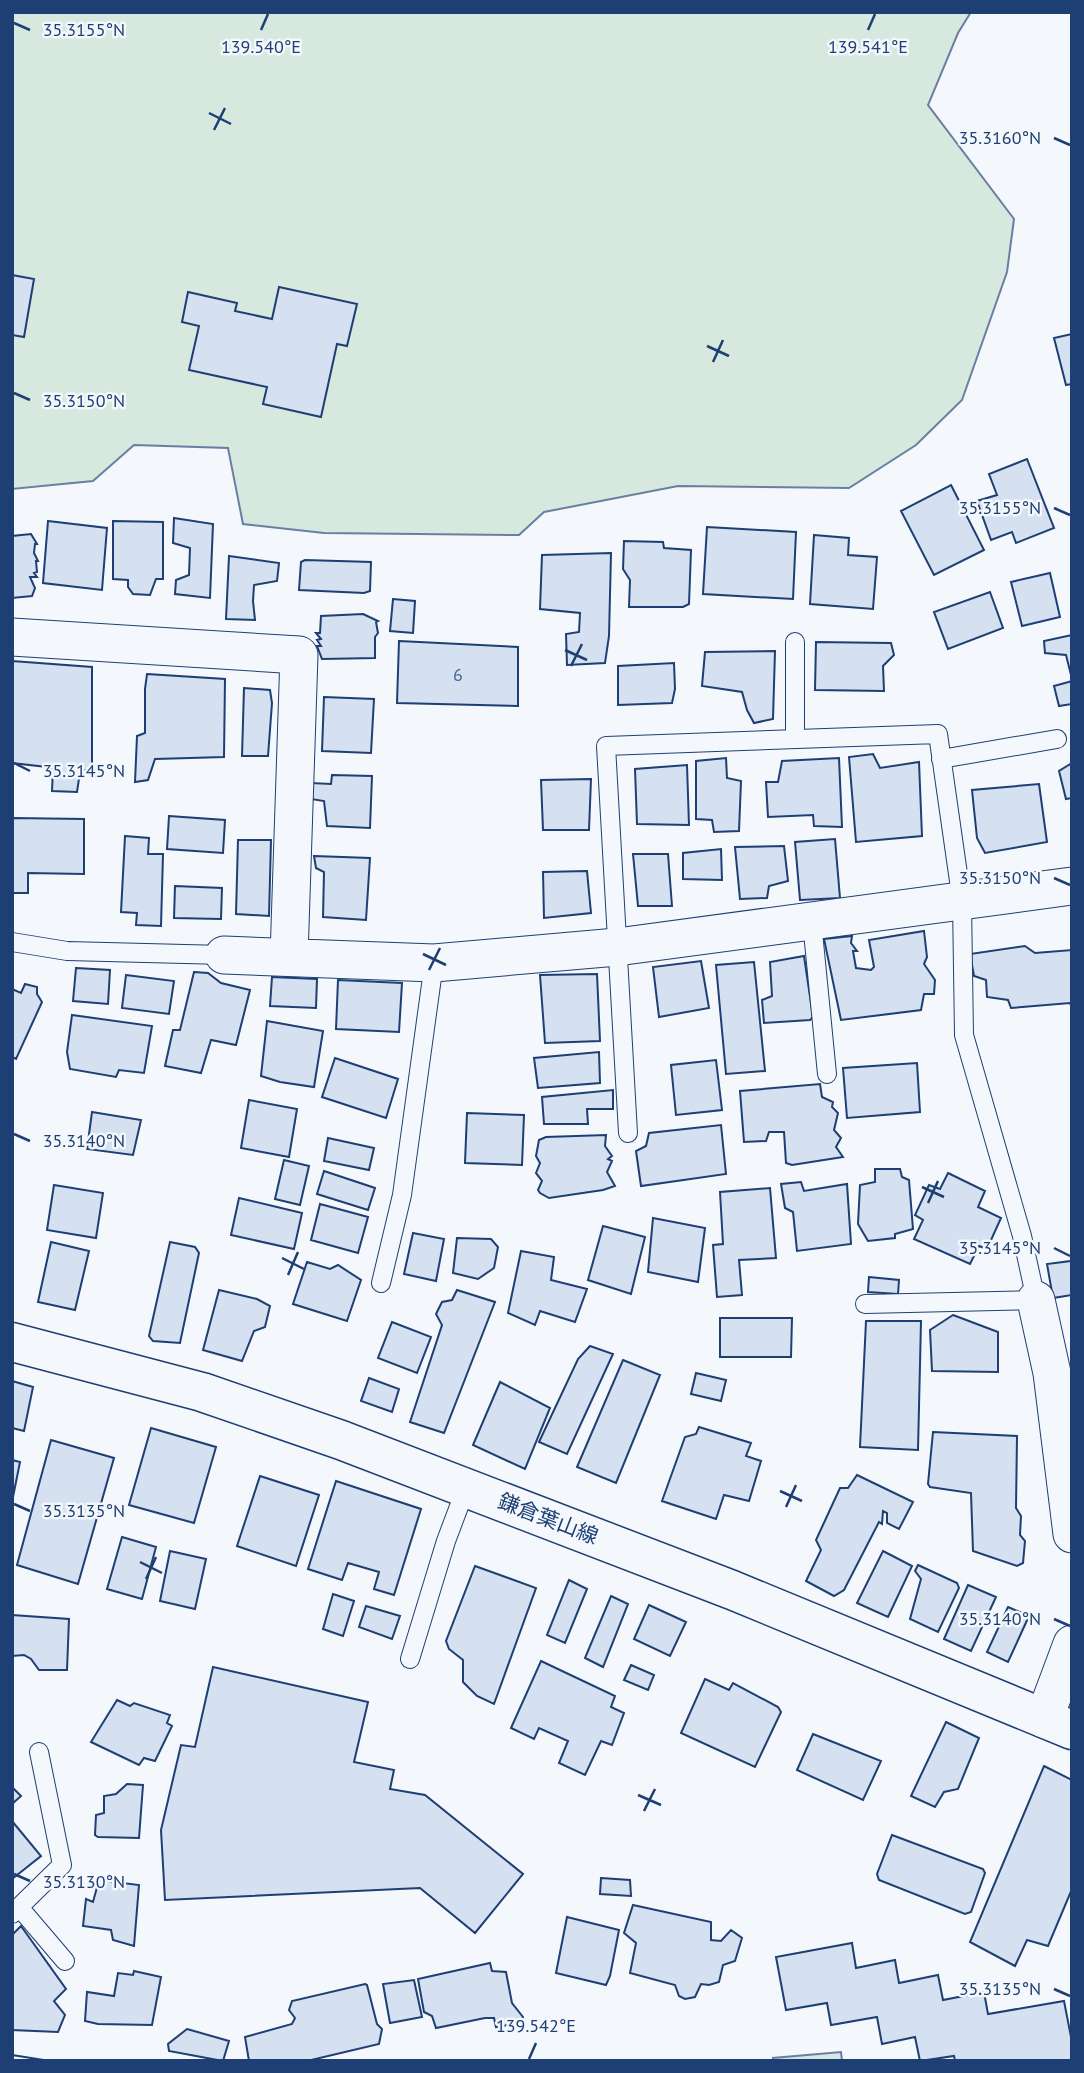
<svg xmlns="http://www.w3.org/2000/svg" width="1084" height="2073" viewBox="0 0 1084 2073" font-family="'PT Sans','Noto Sans JP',sans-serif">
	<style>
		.green { fill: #d7e8df; stroke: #687fa3; stroke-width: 2 }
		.building { fill: #d5e0f0; stroke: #1d3f73; stroke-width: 2 }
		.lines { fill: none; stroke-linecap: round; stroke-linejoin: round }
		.service-casing { stroke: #1d3f73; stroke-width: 20 }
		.minor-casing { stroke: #1d3f73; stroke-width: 39 }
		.secondary-casing { stroke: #1d3f73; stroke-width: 41 }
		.service { stroke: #f4f7fb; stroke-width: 18 }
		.minor { stroke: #f4f7fb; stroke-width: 37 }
		.secondary { stroke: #f4f7fb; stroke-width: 38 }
		.tram { stroke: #1d3f73; stroke-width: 2 }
		.ticks { fill: none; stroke: #1d3f73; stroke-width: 2.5 }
		.labels { text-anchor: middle; stroke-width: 5; stroke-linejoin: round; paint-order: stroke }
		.number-label { font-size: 18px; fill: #4b6792 }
		.street-label { font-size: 21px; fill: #1d3f73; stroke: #f4f7fb }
		.ticks-label { font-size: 18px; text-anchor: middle; fill: #1d3f73; stroke: #f4f7fb; stroke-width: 5; stroke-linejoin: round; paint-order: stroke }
	</style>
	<rect width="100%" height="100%" fill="#f4f7fb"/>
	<!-- green -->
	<path class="green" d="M12 12H971L958 33 928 105 1014 219 1007 272 962 400 916 445 849 488 678 486 544 512 519 535 324 533 243 524 228 448 134 445 93 481 12 489Z
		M841 2052 842 2061H773V2058Z"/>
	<!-- building -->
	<path class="building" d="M12 275 34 279 24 337 12 335Z
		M279 287 357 304 347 346 337 344 321 417 263 404 267 387 189 370 199 326 182 322 188 292 237 303 235 311 272 319Z
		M1072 334V384L1066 385 1054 338Z
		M1027 459 1054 528 1016 543 1012 532 991 540 977 501 997 495 989 474Z
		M951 485 984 550 934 575 901 511Z
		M174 518 213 524 210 598 175 594 176 580 189 575 190 548 173 543Z
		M48 521 107 528 102 590 43 583Z
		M113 521 163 522V579H156L150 595 133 594 128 587V580L113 579Z
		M707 527 796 532 793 599 703 594Z
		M31 534 37 544H35L34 553 38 561H36L37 572 34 573 37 577H30L35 588 32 596 12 598V536Z
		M814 535 849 538 848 555 877 557 873 609 810 604Z
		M624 541 663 542 664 548 691 550 689 604 683 607H629L630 580 623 569Z
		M611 553 609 636 605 663 567 665 566 634 579 632 580 613 540 609 542 555Z
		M229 556 279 563 277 581 254 585 253 601 255 620 226 619Z
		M305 560 371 562 370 591 364 593 299 590 301 562Z
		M1050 573 1060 617 1022 626 1011 582Z
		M990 592 1003 628 948 649 934 612Z
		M393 599 415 601 413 633 390 631Z
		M363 614 378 621 376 622 378 633 375 637V658L322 659 317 646H321L317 640 321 639 316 633H320L321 616Z
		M1072 635V679L1066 655 1045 653 1044 641Z
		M399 641 518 647V706L397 703Z
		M816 642 891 643 894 655 883 666 884 691 815 690Z
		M775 651 773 719 754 723 747 710 742 692 702 686 705 652Z
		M12 661 92 667V769L82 771 85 775 80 772 77 792 52 791 53 769 47 767 12 763Z
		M674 663 675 689 672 703 618 705V666Z
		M147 674 225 679 224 757 155 759 148 780 135 782 137 736 145 733V689Z
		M1072 681V704L1059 706 1054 686Z
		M244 688 270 690 272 703 268 756H242Z
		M324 697 374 699 371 753 322 751Z
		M873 754 880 768 919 762 922 836 856 842 849 757Z
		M726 758 727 778 741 781 739 831 714 832 712 820 696 819V761Z
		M839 758 842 827 814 826 813 815 768 817 766 782H778L782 761Z
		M1072 763V798L1066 799 1059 771Z
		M687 765 689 825 637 824 635 769Z
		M332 775 372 776 370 828 327 826 324 801 311 799V783L331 784Z
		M591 779 589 830H543L541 780Z
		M1039 784 1047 842 985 853 977 838 972 790Z
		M169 816 225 820 223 853 167 849Z
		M12 818 84 819V874L28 873V893H12Z
		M125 836 149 838 148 854H163L161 926 136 925 137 913 121 912Z
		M835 839 840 898 800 900 795 842Z
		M238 840H271L269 916 236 914Z
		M784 846 788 881 769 886 767 898 740 899 735 847Z
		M721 849 722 880 683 879V853Z
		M633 854H668L672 906H638Z
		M314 856 370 858 366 920 323 917 324 872 316 868Z
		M587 871 591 913 544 918 543 872Z
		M175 886 222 888 221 919 174 918Z
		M924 931 927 957 924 964 935 980 934 994H924L921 1010 841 1020 824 939 852 936 851 943 857 951H853L856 968 871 970 874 967 869 940Z
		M1025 946 1035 953 1072 950V1007L1070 1003 1011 1008 1008 1000 987 997 986 980 974 976 970 954Z
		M804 956 813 1017 810 1020 764 1023 762 1000 772 996 770 962Z
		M701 961 709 1008 659 1017 653 967Z
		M754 962 765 1071 726 1074 716 965Z
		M76 968 110 970 108 1004 73 1001Z
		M194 972 208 973 221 983 250 990 236 1045 211 1040 201 1073 165 1066 173 1030H180Z
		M597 974 600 1041 545 1043 540 975Z
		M126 975 174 981 169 1014 122 1008Z
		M272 977 317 979 316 1008 270 1006Z
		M338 980 402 983 399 1032 336 1029Z
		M25 984 37 987V994L42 1002 16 1059 12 1057V989L21 993Z
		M72 1015 152 1026 144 1073 119 1070 116 1077 70 1069 67 1052Z
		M267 1021 323 1031 314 1087 280 1082 261 1076Z
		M599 1052 600 1083 538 1088 534 1058Z
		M335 1058 398 1079 386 1118 322 1097Z
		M716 1060 722 1110 676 1115 671 1065Z
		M917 1063 920 1112 847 1118 843 1068Z
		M820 1084 822 1097 833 1102 832 1107 838 1113 834 1130 841 1138 836 1147 843 1157 792 1165 786 1163 784 1132H769L766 1141 744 1142 740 1091Z
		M613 1090V1109H587L588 1124H544L542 1097Z
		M249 1100 297 1109 289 1157 241 1148Z
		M92 1112 141 1120 133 1155 87 1149Z
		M467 1113 524 1115 522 1165 465 1163Z
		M721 1125 726 1174 641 1186 636 1151 646 1146 649 1133Z
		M606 1135 605 1146 612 1156 608 1159 612 1161 607 1172 615 1186 603 1190 549 1198 540 1193 538 1190 542 1181 536 1173 540 1163 536 1156 539 1140 546 1137Z
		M328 1138 374 1148 369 1170 324 1161Z
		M284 1160 309 1166 300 1205 275 1199Z
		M875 1169H900L902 1177 909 1180 913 1229 895 1234V1238L868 1241 858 1224 860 1185 875 1182Z
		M324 1171 375 1188 368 1210 317 1194Z
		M948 1173 985 1191 978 1207 1001 1218 987 1249 979 1246 970 1264 914 1239 923 1220 915 1215 929 1185 940 1189Z
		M801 1182 804 1191 847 1184 851 1244 797 1251 793 1212 785 1208 781 1184Z
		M54 1185 103 1193 96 1238 47 1230Z
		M770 1188 776 1258 739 1260 742 1295 717 1297 713 1245 723 1244 720 1192Z
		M239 1198 302 1213 294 1249 231 1235Z
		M320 1204 368 1217 358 1253 311 1240Z
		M653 1218 705 1228 698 1282 648 1272Z
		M603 1226 645 1237 631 1294 588 1280Z
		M413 1233 444 1239 436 1281 404 1274Z
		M457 1238 491 1239 498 1247 494 1268 478 1279 453 1273Z
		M51 1242 89 1251 75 1310 38 1302Z
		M170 1242 195 1247 199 1253 180 1343 153 1341 149 1336Z
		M521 1251 554 1257 551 1280 587 1289 575 1322 540 1311 535 1325 508 1313Z
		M1071 1261 1072 1295 1053 1298 1047 1264Z
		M307 1262 330 1269 338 1265 361 1280 347 1321 293 1304Z
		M869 1277 899 1280 898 1294 868 1292Z
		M219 1290 257 1299 270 1306 265 1327 254 1331 242 1361 203 1350Z
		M457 1290 495 1302 444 1433 410 1422 442 1325 436 1314 442 1302 452 1300Z
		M953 1315 998 1332V1372L932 1371 930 1330Z
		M720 1318H792L791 1357H720Z
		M866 1321H921L918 1450 860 1447Z
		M392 1322 431 1337 417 1373 378 1358Z
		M590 1346 613 1354 567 1454 539 1442 578 1359Z
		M623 1360 660 1375 616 1483 577 1467Z
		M696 1373 726 1380 721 1401 691 1394Z
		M369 1378 399 1389 392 1412 361 1401Z
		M12 1381 33 1387 24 1431 12 1428Z
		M500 1382 550 1408 525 1469 473 1445Z
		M699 1427 751 1443 746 1456 761 1461 749 1501 724 1495 716 1519 662 1501 685 1437 696 1434Z
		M151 1428 216 1447 194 1523 129 1505Z
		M933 1432 1017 1436 1016 1508 1021 1516 1020 1535 1025 1541 1023 1563 1017 1566 973 1551 971 1493 930 1487 928 1484Z
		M51 1440 114 1458 78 1584 17 1565Z
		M12 1460 20 1462 12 1502Z
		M857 1475 913 1502 899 1529 887 1523V1513L883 1511 882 1524 879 1522 844 1590 834 1596 806 1581 821 1550 816 1540 840 1488H848Z
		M260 1476 319 1495 296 1566 237 1546Z
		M336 1481 421 1509 394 1595 374 1589 379 1572 348 1563 342 1580 308 1569Z
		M122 1537 156 1547 142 1599 107 1589Z
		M170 1551 206 1559 195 1609 160 1601Z
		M883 1551 912 1566 888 1617 857 1603Z
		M918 1565 957 1583 959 1588 938 1632 910 1619 921 1579 915 1571Z
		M475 1566 536 1588 494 1704 477 1696 463 1682V1660L449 1649 446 1641Z
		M569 1580 587 1589 565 1643 547 1635Z
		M968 1585 996 1597 971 1651 944 1639Z
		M333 1594 354 1601 343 1636 323 1629Z
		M611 1596 628 1604 603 1667 585 1658Z
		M649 1605 686 1622 670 1656 634 1639Z
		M366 1606 400 1616 392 1639 359 1627Z
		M1008 1607 1029 1616 1008 1662 987 1652Z
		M12 1615 69 1619 67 1670H39L31 1659 24 1655 12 1656Z
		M541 1661 615 1696 611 1707 624 1713 612 1745 601 1741 585 1775 559 1763 568 1741 539 1728 534 1739 511 1728Z
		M631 1665 654 1675 648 1690 624 1680Z
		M213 1667 368 1702 354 1762 394 1770 390 1789 425 1795 523 1874 475 1933 420 1888 165 1900 161 1830 181 1745 195 1747Z
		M705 1679 729 1690 733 1683 778 1707 781 1712 755 1767 681 1733Z
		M117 1700 130 1706 134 1703 170 1715 167 1723 172 1726 155 1761 144 1758 139 1765 91 1742Z
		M946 1722 979 1738 958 1789 944 1792 935 1807 911 1796Z
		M813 1734 881 1761 863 1800 797 1770Z
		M1044 1766 1072 1780V1889L1048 1946 1027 1940 1015 1966 970 1942Z
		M127 1784 143 1785 139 1838 98 1837 95 1835 96 1815 104 1813V1796L116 1794Z
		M12 1787 21 1796 12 1804Z
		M12 1821 41 1856 12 1879Z
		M892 1835 983 1869 985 1873 971 1912 965 1914 879 1880 877 1874Z
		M601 1878 630 1880 631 1896 600 1894Z
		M99 1880 139 1885 134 1946 113 1940 111 1930 83 1926 86 1899 93 1902Z
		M633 1905 711 1922V1940L721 1941 731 1930 742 1938 735 1961 723 1965 719 1982 709 1985 701 1984 695 1997 685 1999 679 1996 675 1985 630 1973 636 1943 624 1933Z
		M567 1917 619 1930 610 1976 606 1985 556 1973Z
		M21 1926 66 1989 54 2001 65 2015 58 2032 12 2030V1935Z
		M852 1943 856 1968 895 1960 899 1983 938 1975 943 2000 984 1992 988 2014 1064 2001 1072 2042V2061H955L954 2056 920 2061 915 2037 882 2044 877 2017 831 2025 827 2003 786 2010 776 1957Z
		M490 1963 492 1971 506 1972 512 2003 523 2017 520 2023 496 2027 494 2018H485L436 2028 432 2016 424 2012 418 1979Z
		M134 1971 161 1977 152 2025 98 2024 85 2021 87 1992 114 1996 118 1973 133 1975Z
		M414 1980 422 2017 390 2023 383 1984Z
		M365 1984 367 1985 377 2024 382 2029 379 2044 307 2061H249L245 2037 292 2024 295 2018 289 2010 292 2001Z
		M187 2029 229 2041 223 2061 169 2051 168 2044Z"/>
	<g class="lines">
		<!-- service casing -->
		<g class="service-casing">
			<path id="service" d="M795 642V739
				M941 759 1057 739
				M812 922 827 1074
				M12 942 67 951 224 955
				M628 1133 606 746 938 734 962 902 964 1035 1022 1236 1036 1300 865 1304
				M381 1283 402 1195 434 963
				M410 1659 446 1541 466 1488
				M19 1907 65 1961
				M12 1914 62 1865 39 1752"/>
		</g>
		<!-- minor casing -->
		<g class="minor-casing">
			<path id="minor" d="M12 637 299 655 289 957
				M224 955 434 963 617 947 1072 886
				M1036 1300 1052 1373 1072 1534
				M1044 1719 1072 1644"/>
		</g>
		<!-- secondary casing -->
		<g class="secondary-casing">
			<path id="secondary" d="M12 1342 202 1392 341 1440 732 1590 1072 1730"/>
		</g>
		<!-- service -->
		<use href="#service" class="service"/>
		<!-- minor -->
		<use href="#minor" class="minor"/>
		<!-- secondary -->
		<use href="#secondary" class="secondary"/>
		<!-- tram -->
		<path class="tram" d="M12 2055 50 2061"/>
	</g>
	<!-- ticks -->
	<path class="ticks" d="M14 23 30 30M261 30 268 14M868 30 875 14M209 113 231 124M214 130 225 108M1054 138 1070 145M707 346 729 356M713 362 723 340M14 393 30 400M1054 508 1070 515M565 650 587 660M571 666 582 644M14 763 30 771M1054 878 1070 885M423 954 446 965M429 970 440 948M14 1134 30 1141M922 1187 944 1197M928 1203 938 1181M1054 1248 1070 1256M282 1258 304 1269M288 1275 298 1252M780 1491 802 1501M14 1504 30 1511M786 1507 796 1485M140 1562 162 1573M146 1579 156 1557M1054 1619 1070 1626M638 1795 661 1805M644 1811 655 1789M14 1874 30 1881M1054 1989 1070 1996M529 2059 536 2043"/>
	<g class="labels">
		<!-- number labels -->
		<g class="number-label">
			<text x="458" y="681">6</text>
		</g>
		<!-- street labels -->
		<g class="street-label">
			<text transform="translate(548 1519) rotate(21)" y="7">鎌倉葉山線</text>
		</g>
	</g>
	<g class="ticks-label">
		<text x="84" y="36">35.3155°N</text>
		<text x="261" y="53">139.540°E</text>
		<text x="868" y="53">139.541°E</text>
		<text x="1000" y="144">35.3160°N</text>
		<text x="84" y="407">35.3150°N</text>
		<text x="1000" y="514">35.3155°N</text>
		<text x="84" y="777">35.3145°N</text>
		<text x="1000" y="884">35.3150°N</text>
		<text x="84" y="1147">35.3140°N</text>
		<text x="1000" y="1254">35.3145°N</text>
		<text x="84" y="1517">35.3135°N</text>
		<text x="1000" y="1625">35.3140°N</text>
		<text x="84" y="1888">35.3130°N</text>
		<text x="1000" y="1995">35.3135°N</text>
		<text x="536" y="2032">139.542°E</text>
	</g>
	<!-- border -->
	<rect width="1084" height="2073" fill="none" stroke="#1d3f73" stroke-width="28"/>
</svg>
